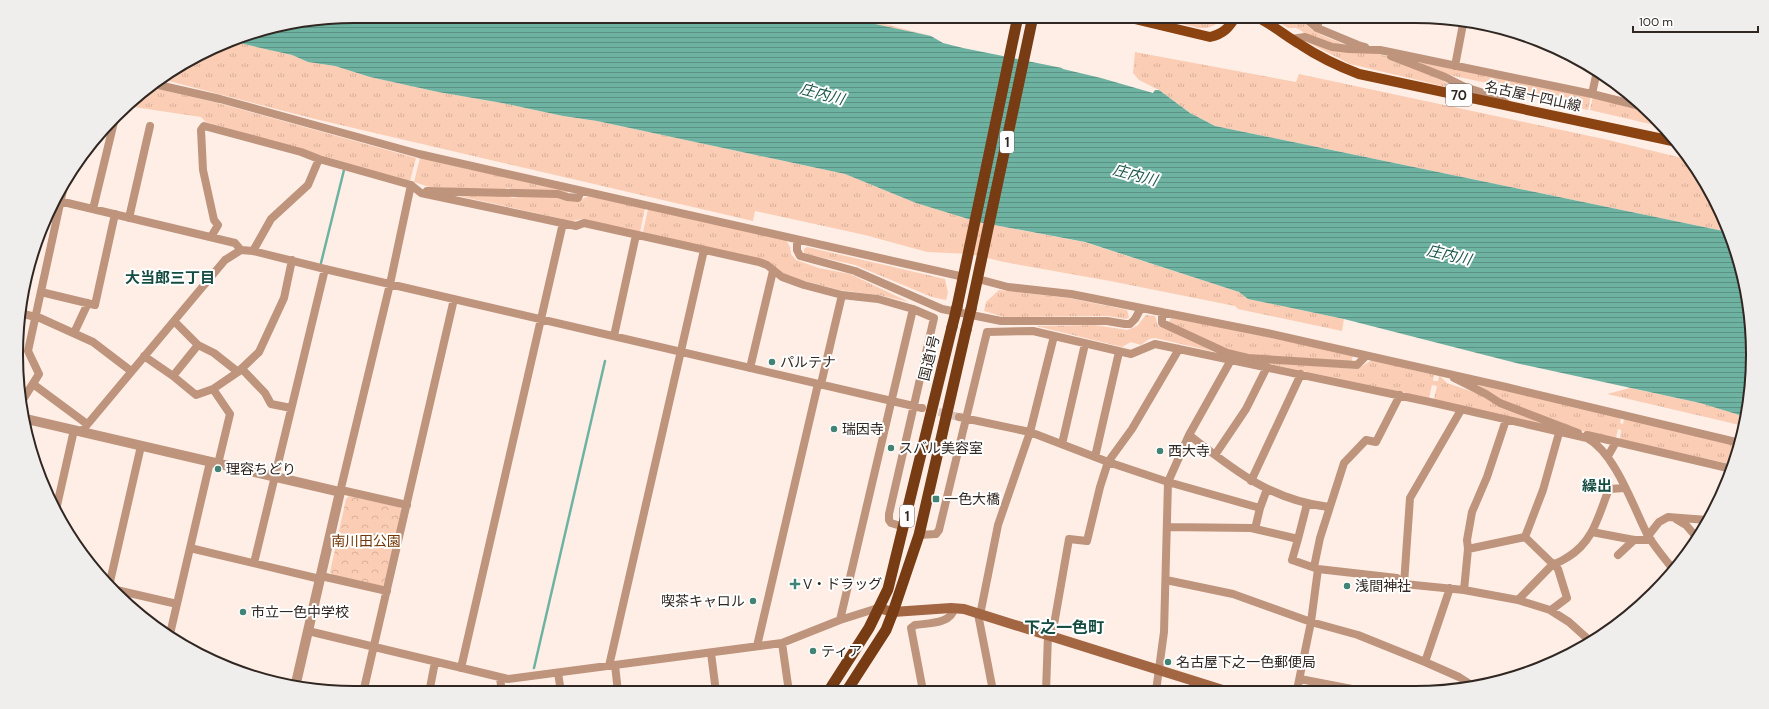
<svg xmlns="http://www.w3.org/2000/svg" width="1769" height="709" viewBox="0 0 1769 709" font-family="'DM Sans','Noto Sans JP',sans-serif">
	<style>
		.grass { fill: url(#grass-tufts) }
		.park { fill: url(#park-crowns) }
		.water { fill: url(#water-rules) }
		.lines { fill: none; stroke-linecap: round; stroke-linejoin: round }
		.stream { stroke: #6eb3a2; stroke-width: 2.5 }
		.minor-tunnel { stroke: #d6c6bf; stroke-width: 8; stroke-dasharray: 8 4; stroke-linecap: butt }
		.minor { stroke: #be947d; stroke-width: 8 }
		.tertiary { stroke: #be947d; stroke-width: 10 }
		.secondary { stroke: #a26643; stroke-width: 10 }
		.primary { stroke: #8b4311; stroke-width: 10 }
		.trunk { stroke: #783c14; stroke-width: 11 }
		.trunk-bridge { stroke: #783c14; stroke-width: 11 }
		.poi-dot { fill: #418374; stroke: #fff; stroke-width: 1.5 }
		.labels { text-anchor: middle; stroke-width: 4; stroke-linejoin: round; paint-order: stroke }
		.shield { fill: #fff; stroke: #6f6864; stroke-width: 1 }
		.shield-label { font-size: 13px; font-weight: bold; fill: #312722 }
		.street-label { font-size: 14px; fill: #312722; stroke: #fff }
		.poi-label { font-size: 14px; fill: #312722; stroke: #fff; text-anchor: start }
		.park-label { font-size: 14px; fill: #753504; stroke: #fff }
		.water-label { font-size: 15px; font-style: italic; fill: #1e584c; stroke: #fff }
		.neighbourhood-label { font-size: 15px; font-weight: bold; fill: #164d42; stroke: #fff }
		.quarter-label { font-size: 16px; font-weight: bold; fill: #164d42; stroke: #fff }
		.rim { fill: none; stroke: #312722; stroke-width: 2 }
	</style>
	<defs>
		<pattern id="grass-tufts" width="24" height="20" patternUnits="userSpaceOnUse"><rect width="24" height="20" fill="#fbcdb4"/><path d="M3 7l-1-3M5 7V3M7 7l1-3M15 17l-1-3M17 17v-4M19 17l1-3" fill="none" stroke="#d8b09a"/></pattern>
		<pattern id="park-crowns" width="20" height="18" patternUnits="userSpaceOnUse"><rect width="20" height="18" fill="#fbcdb4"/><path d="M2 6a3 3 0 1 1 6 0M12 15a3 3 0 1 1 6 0" fill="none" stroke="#d8b09a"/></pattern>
		<pattern id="water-rules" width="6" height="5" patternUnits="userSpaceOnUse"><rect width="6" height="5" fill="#6eb3a2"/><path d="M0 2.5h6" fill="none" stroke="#5b9284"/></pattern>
	</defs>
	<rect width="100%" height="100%" fill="#ffeee6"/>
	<!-- grass -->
	<path class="grass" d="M838 16H854L931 36Z
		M1151 16H1218V20L1215 25 1207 28H1199Z
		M1270 16H1297C1310 32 1330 39 1349 46L1333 45 1305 35 1302 31 1296 28H1288Z
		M231 41 292 55 308 62 335 66 370 77 438 92 502 103 563 116 597 121 845 174 916 203 978 222 1084 242 1239 292 1248 299 1344 319 1342 331 1238 309 1235 306 1110 281 1004 262 971 254 927 252 865 235 755 211 753 221 315 119 161 79 185 61Z
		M1305 41 1372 52 1389 57 1444 78V82L1472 91V93L1350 64Z
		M1135 52 1296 82 1299 74 1604 139 1690 160 1718 205 1728 232 1215 126 1190 113 1159 90 1139 80 1133 73Z
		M1422 61 1591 96 1588 110 1523 96 1502 86 1444 74 1421 64Z
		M150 87 218 103 416 158 410 181 206 122 201 117 127 106 131 100Z
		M1593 96 1646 109 1663 127 1590 110Z
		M420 158 567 191 568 193 519 192 509 188 500 190 429 187 414 182Z
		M445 193 501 195 514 198 520 196 558 197 577 202 588 196 645 208 640 232 583 219 572 221Z
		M648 209 786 240 790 247 791 254 796 260 819 268 850 274 909 302 879 295 839 290 783 275 772 265 643 232Z
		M807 247 945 279 948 293 946 300 932 297 855 265 807 254 804 253V249Z
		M999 290 1069 298 1127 310 1129 317 1126 319 1108 316 1004 317 984 311 986 302Z
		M1146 315 1155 316 1158 326 1173 331 1220 353 1155 338 1149 339 1141 345 1131 342 1122 347 1036 326 1095 325 1127 330 1137 326Z
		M1171 317 1353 355 1351 363 1248 355 1228 351 1169 323Z
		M1372 360 1434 375 1433 381H1438L1439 376H1440L1447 383 1485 396 1564 430 1434 399 1437 386 1432 385 1429 398 1261 362 1357 369Z
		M1462 380 1621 418 1620 423 1623 424 1624 419 1739 446 1735 463 1734 465 1620 439 1621 430 1618 429 1616 438 1578 430 1501 401Z
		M1630 388 1700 403 1746 417 1744 426 1607 394Z"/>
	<!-- park -->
	<path class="park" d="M349 496 399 507 402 510 385 584 382 587 332 575 330 572 346 499Z"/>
	<!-- water -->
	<path class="water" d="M355 16H838L931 36 943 43 963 48 1062 68 1063 69 1101 78 1153 93 1155 90H1159L1190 113 1215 126 1728 232C1733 244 1738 255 1741 267 1753 311 1756 372 1746 417L1700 403 1520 364 1344 319 1248 299 1239 292 1085 242 978 222 916 203 845 174 597 121 563 116 502 103 438 92 370 77 335 66 308 62 292 55 230 41 245 34Z"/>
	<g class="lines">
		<!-- stream -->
		<path class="stream" d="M321 263 344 170
			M534 668 605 361"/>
		<!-- minor-tunnel -->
		<path class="minor-tunnel" d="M927 409 959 417"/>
		<!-- minor -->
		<path class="minor" d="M1302 16 1317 28 1358 45 1365 47
			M1317 28 1320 16
			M1291 39 1305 37 1332 47 1349 49 1380 50 1592 94 1644 107
			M1391 56 1445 77 1465 87 1499 98 1507 104
			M1455 66 1463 24
			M154 84 220 99 419 154 964 277
			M1592 94 1597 71
			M427 191 558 194 567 197 578 198 581 191
			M55 200 235 243 241 250
			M93 209 114 122
			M129 218 150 126
			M211 237 218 225 214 220 203 170 201 130 204 126 301 152 319 159
			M797 240V250L800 256 855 271 942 309 1001 321H1107L1125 324H1130L1135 319 1141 308
			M253 251 271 219 308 185 319 159 411 185 421 193 576 226 584 223 759 262 767 265 782 277 804 285 842 295 878 299 913 309 934 318 889 514V520L891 523 904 527
			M978 279 1008 287 1071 294 1267 333 1506 387 1740 443
			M41 292 95 305 115 214
			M1162 312V323L1227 353 1248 358 1357 365 1366 356
			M19 313 40 318 93 342 131 371
			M174 321 198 345 214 353 238 372
			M74 333 88 303
			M614 336 636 235
			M144 356 173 376 196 395 213 389 238 372 259 352 284 298 292 260
			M750 368 773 271
			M242 369 265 393 271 404 291 408
			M173 376 198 345
			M1454 378 1486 394 1500 403 1578 433
			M33 384 87 424
			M821 384 842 295
			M213 389 230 414 218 464
			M22 401 39 374 28 351 65 181
			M959 417 1030 432 1108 462 1168 482 1260 508
			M81 432 225 260 241 250 253 251 325 269 922 408
			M1189 435C1234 470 1270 500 1329 507
			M1587 435 1732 469
			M1062 444 1085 344
			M1215 455 1246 409 1267 367
			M1608 456 1616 442
			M1095 457 1119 352
			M1251 481 1301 374
			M341 490 407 505
			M340 492 390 284 411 185
			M56 510 74 430
			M1676 519 1686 525 1698 539
			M1167 527 1251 528 1298 539 1292 560 1318 569 1397 578 1404 584 1464 590 1518 600 1550 610 1569 622 1590 641
			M1255 529 1260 508 1267 489
			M1592 532 1634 540H1651
			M919 535 936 534 939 530 987 332 1033 331 1131 354 1155 344 1430 402 1587 438C1615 453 1633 506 1647 534 1654 546 1664 558 1673 569
			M1648 536 1659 522 1668 517 1707 520
			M1525 537 1543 490 1559 433
			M1298 539 1307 504
			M190 548 320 579
			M1468 549 1525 537 1558 569 1567 598 1551 610
			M1618 555 1634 540
			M254 563 325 269
			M1314 567 1320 538 1344 463 1366 440 1376 442 1400 395
			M321 576 387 591
			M1166 580 1233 594 1311 622 1358 635 1425 662 1459 677 1473 686
			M1404 584 1410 498 1461 410
			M109 586 141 446
			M112 589 177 604
			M1464 590 1468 549 1467 540 1472 512 1487 477 1506 420
			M1518 600 1553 564C1559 563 1563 560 1568 557 1594 541 1598 516 1609 489L1625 488
			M978 614 993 691
			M980 615 998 525 1030 432 1054 336
			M840 620 878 608
			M308 631 508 679 782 643 840 620 913 309
			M170 634 210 462
			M1052 636 1069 539 1087 541 1100 487 1108 462 1132 429 1179 349
			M782 643 789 692
			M757 646 818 384
			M711 653 716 692
			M1425 662 1450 588
			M615 665 618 692
			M609 666 704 250
			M461 668 563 223
			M558 673 561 692
			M500 678 502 693
			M1300 679 1357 690
			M1297 690 1311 622 1318 569
			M923 691 911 628 915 625C928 623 952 624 954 608
			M1046 691 1048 635
			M1156 691 1164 632 1168 482 1189 435 1231 360
			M363 693 454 299
			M429 693 435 662"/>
		<!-- tertiary -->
		<path class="tertiary" d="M22 418 340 492 296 683"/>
		<!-- secondary -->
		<path class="secondary" d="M878 608 893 612 951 608 964 609 1226 691"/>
		<!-- primary -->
		<path class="primary" d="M1122 16 1210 37C1223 34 1229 28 1236 16
			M1254 16C1271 23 1285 36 1301 45 1319 57 1338 66 1359 74L1677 142"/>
		<!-- trunk -->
		<path class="trunk" d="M957 307 1018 16
			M971 309 1033 16
			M828 692 869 628 888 589 952 327
			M846 692 886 630 893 612 919 535 966 330"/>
		<!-- trunk-bridge -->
		<path class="trunk-bridge" d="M952 327 957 307
			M966 330 971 309"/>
	</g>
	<!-- markers -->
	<g class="poi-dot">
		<circle cx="772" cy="362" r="4"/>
		<circle cx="834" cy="429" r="4"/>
		<circle cx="891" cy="448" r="4"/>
		<circle cx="1160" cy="451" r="4"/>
		<circle cx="218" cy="469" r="4"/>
		<rect x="932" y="495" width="8" height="8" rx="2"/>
		<path d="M793 578h4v4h4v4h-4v4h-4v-4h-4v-4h4z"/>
		<circle cx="1347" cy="586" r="4"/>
		<circle cx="753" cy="601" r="4"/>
		<circle cx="243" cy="612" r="4"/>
		<circle cx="813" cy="651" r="4"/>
		<circle cx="1168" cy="662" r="4"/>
	</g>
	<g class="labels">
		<!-- shield labels -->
		<g class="shield">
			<rect x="1446" y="84" width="26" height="22" rx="3"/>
			<rect x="1000" y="131" width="14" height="22" rx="3"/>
			<rect x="900" y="505" width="14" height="22" rx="3"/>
		</g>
		<g class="shield-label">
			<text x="1459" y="100">70</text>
			<text x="1007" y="147">1</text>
			<text x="907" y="521">1</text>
		</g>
		<!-- street labels -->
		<g class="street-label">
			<text transform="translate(1533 96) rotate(12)" y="5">名古屋十四山線</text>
			<text transform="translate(929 358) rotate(-76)" y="5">国道1号</text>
		</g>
		<!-- poi labels -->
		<g class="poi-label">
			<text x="780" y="367">パルテナ</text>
			<text x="842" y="434">瑞因寺</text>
			<text x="899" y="453">スバル美容室</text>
			<text x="1168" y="456">西大寺</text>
			<text x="226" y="474">理容ちどり</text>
			<text x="944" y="504">一色大橋</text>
			<text x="803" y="589">V・ドラッグ</text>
			<text x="1355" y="591">浅間神社</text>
			<text x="745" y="606" text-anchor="end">喫茶キャロル</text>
			<text x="251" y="617">市立一色中学校</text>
			<text x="821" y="656">ティア</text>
			<text x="1176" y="667">名古屋下之一色郵便局</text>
		</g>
		<!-- park labels -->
		<g class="park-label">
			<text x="366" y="546">南川田公園</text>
		</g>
		<!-- water labels -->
		<g class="water-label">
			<text transform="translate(822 94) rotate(15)" y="5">庄内川</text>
			<text transform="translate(1135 175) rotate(15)" y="5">庄内川</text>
			<text transform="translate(1449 255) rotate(13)" y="5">庄内川</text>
		</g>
		<!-- neighbourhood labels -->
		<g class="neighbourhood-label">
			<text x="170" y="283">大当郎三丁目</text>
			<text x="1597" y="491">繰出</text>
		</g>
		<!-- quarter labels -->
		<g class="quarter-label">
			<text x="1064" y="633">下之一色町</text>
		</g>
	</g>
	<!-- crop -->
	<path d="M0 0H1769V709H0ZM354 23H1415A331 331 0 0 1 1746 354V355A331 331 0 0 1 1415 686H354A331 331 0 0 1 23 355V354A331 331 0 0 1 354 23Z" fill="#efeeed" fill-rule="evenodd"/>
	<path class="rim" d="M354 23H1415A331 331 0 0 1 1746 354V355A331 331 0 0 1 1415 686H354A331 331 0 0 1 23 355V354A331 331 0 0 1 354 23Z"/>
	<!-- scale -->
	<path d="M1633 26v6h125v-6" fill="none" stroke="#312722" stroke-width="2"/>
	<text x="1639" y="26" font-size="12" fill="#312722" stroke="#ffffff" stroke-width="3" paint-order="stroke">100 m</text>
</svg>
